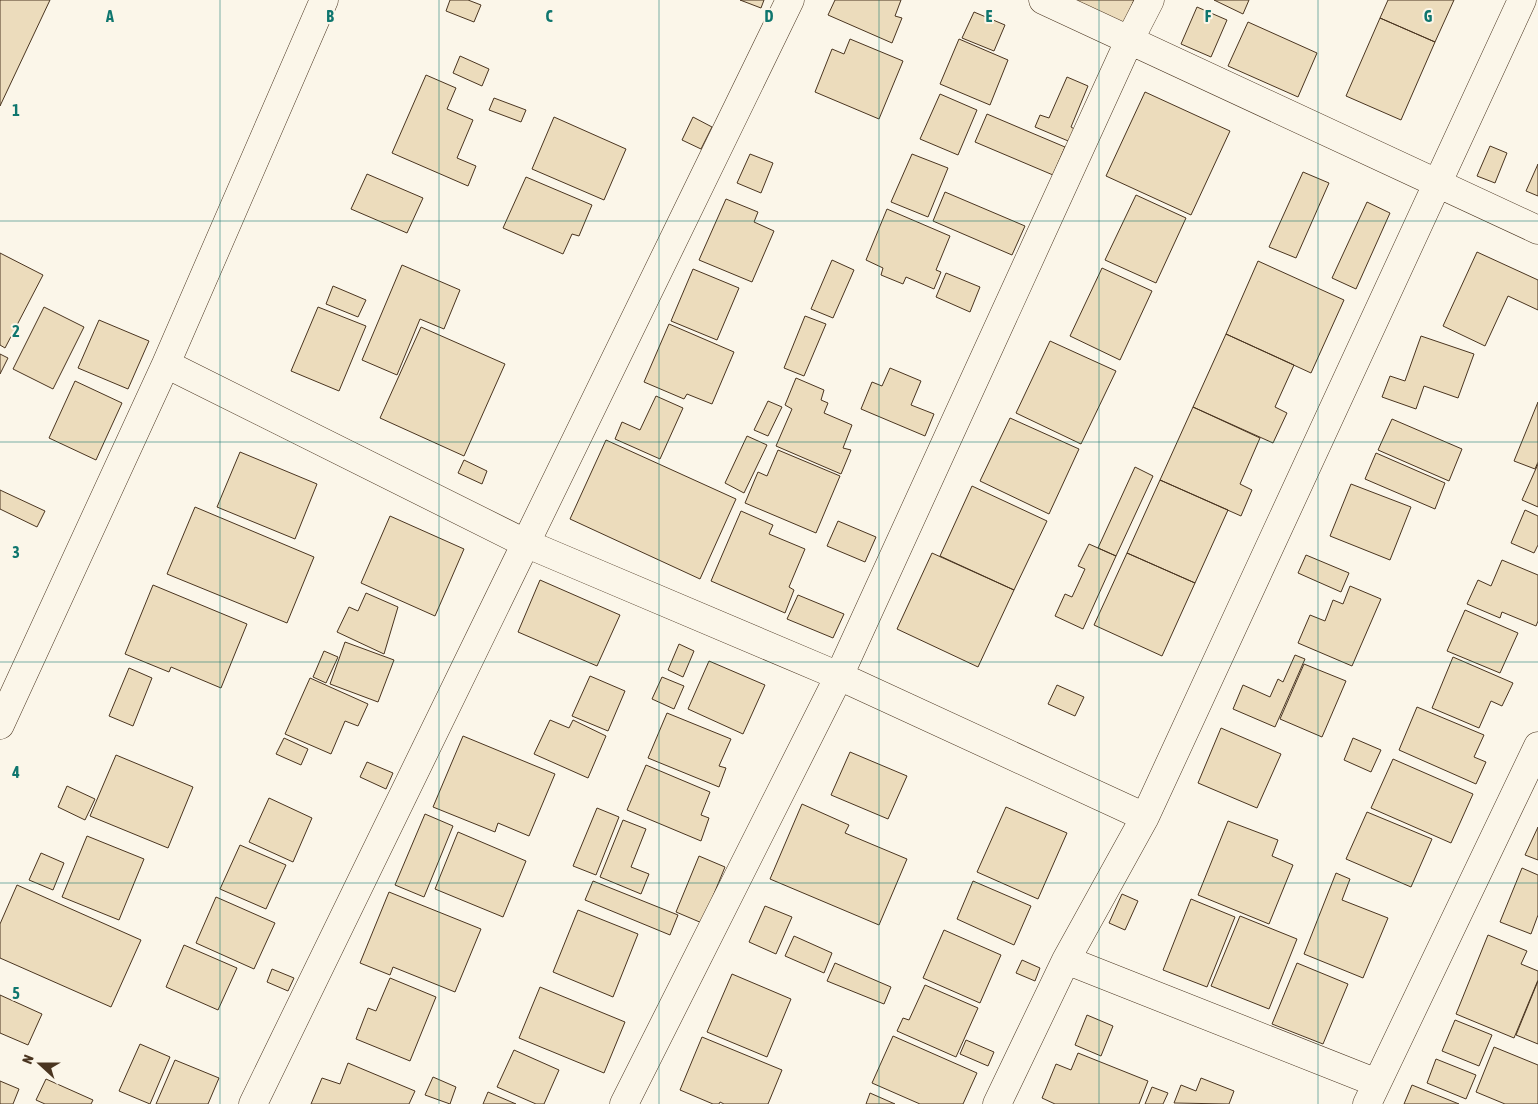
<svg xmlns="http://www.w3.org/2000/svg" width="1538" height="1104" viewBox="0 0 1538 1104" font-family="'Asap Condensed',sans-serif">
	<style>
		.building { fill: #ecdcbc; stroke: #4a3520 }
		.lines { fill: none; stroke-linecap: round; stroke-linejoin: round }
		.minor-casing { stroke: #4a3520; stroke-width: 29 }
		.minor { stroke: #fbf6e9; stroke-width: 28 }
		.grid { fill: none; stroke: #0f766e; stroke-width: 1; stroke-opacity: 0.55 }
		.grid-label { font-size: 16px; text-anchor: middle; font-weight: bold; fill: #0f766e; stroke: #fbf6e9; stroke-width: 4; stroke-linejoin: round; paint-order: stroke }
	</style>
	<rect width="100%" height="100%" fill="#fbf6e9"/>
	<!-- building -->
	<path class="building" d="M0 0H50L0 106Z
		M450 0H468L481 5 474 22 446 11Z
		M740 0H764L761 8Z
		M835 0H901L895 16 902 18 892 43 828 15Z
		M1073 0H1134L1124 23Z
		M1214 0H1249L1243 14Z
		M1388 0H1454L1435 42 1380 18Z
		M1197 7 1227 20 1211 57 1181 44Z
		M974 12 1005 25 994 51 962 38Z
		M1380 18 1435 42 1401 120 1346 96Z
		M1248 22 1317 53 1298 97 1228 66Z
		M850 39 903 61 879 119 815 92 832 49 844 54Z
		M959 39 1008 60 990 105 940 84Z
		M460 56 489 69 482 86 453 73Z
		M426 75 456 88 447 109 473 120 457 158 476 166 468 186 392 153Z
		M1067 77 1088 86 1071 127 1078 131 1073 143 1035 127 1040 115 1049 118Z
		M1145 92 1230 131 1191 215 1106 176Z
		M940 94 977 110 958 155 920 139Z
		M494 98 526 110 521 122 489 110Z
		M987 114 1065 147 1053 175 975 142Z
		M554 117 626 149 604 200 532 169Z
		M693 117 712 127 701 149 682 140Z
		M1490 146 1507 153 1495 183 1477 176Z
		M750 154 773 163 761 193 737 183Z
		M912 154 948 168 928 217 891 202Z
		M1538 164V196L1526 191Z
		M1303 172 1329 183 1296 258 1269 247Z
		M367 174 423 198 407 233 351 209Z
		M526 177 592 205 579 236 572 234 563 254 503 228Z
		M945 192 1025 226 1012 255 933 221Z
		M1136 195 1186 218 1156 283 1105 260Z
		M726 199 758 212 754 222 774 231 752 282 699 260Z
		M1367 202 1390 213 1356 289 1332 278Z
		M887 209 950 236 936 270 941 272 934 289 906 277 903 284 881 275 883 268 866 260Z
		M1477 252 1538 280V310L1508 296 1485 346 1443 326Z
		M0 253 43 275 5 348 0 345Z
		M832 260 854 270 833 318 811 309Z
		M1258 261 1344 300 1311 373 1226 334Z
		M402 265 460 290 444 329 420 319 397 375 362 360Z
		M1102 268 1152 291 1120 360 1070 336Z
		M693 269 739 288 717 340 671 321Z
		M946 273 980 287 970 312 936 297Z
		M333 286 366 300 358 317 326 304Z
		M44 307 84 327 53 389 13 369Z
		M318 307 366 326 339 391 291 371Z
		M805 316 826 324 804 376 784 368Z
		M99 320 149 341 128 389 78 368Z
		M669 324 734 352 712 404 687 394 684 399 644 382Z
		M421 327 505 364 464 456 380 418Z
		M1226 334 1294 365 1275 407 1287 413 1273 443 1193 407Z
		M1421 336 1474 354 1458 398 1424 386 1416 409 1382 397 1390 376 1405 381Z
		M1050 341 1116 371 1081 444 1016 413Z
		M0 354 8 358 0 374Z
		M890 368 921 381 911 405 934 414 925 436 861 409 872 382 882 386Z
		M796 378 824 390 821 400 828 403 824 413 852 425 843 448 851 450 841 474 776 446 792 409 785 405Z
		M75 381 122 403 96 460 49 438Z
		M656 396 683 408 660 459 615 439 622 422 640 430Z
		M768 401 782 407 768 436 754 430Z
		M1538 402V462L1535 469 1514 461Z
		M1193 407 1260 438 1240 484 1252 490 1241 516 1160 480Z
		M1010 418 1079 449 1049 514 980 481Z
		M1392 419 1462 449 1449 481 1378 450Z
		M747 436 767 445 744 493 725 483Z
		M606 440 736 499 700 579 570 519Z
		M778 450 840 476 816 533 745 503 758 472 767 476Z
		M240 452 317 484 295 539 217 507Z
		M1376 453 1445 483 1435 509 1365 479Z
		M464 460 487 471 482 484 458 473Z
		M1538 464V507L1522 500Z
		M1135 467 1153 476 1116 556 1098 548Z
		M1160 480 1228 510 1195 583 1127 553Z
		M1351 484 1411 507 1390 560 1330 536Z
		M972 486 1047 521 1014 590 940 556Z
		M0 490 45 511 37 527 0 509Z
		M195 507 314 557 287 623 167 574Z
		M1525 510 1538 516V545L1534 553 1511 543Z
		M741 511 773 525 769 534 805 549 789 587 794 590 785 613 711 581Z
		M390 516 464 549 435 616 361 583Z
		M838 521 876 537 865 562 827 546Z
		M1089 544 1116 556 1083 629 1055 616 1065 594 1072 597 1085 569 1078 566Z
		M932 553 1014 590 978 667 897 629Z
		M1127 553 1195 583 1162 656 1094 625Z
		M1306 555 1349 573 1341 592 1298 573Z
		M1502 560 1538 575V621L1536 626 1502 612 1500 618 1467 604 1478 580 1491 586Z
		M540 580 620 615 597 666 518 632Z
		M153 585 247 624 221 688 171 667 169 672 125 654Z
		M1350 586 1381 599 1352 666 1298 643 1310 615 1325 621 1333 600 1343 604Z
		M366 593 398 607 384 654 337 632 349 607 358 611Z
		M798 595 844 614 833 638 787 619Z
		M1465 610 1518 633 1500 673 1447 651Z
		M345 642 394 660 378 702 330 684Z
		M679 644 694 651 683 677 668 670Z
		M324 651 338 657 326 683 313 677Z
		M1295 655 1305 659 1275 727 1233 709 1243 685 1270 697 1278 679 1283 682Z
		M1453 657 1513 683 1502 706 1491 701 1479 728 1432 708Z
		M709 661 765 685 743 734 688 709Z
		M1304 664 1346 681 1322 737 1280 719Z
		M129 668 152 678 133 726 109 716Z
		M590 676 625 691 608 731 572 716Z
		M662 677 684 686 674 709 652 699Z
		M310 678 368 704 358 726 345 721 331 754 285 734Z
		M1057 685 1084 697 1075 716 1048 704Z
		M1417 707 1484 735 1474 757 1486 762 1476 784 1399 750Z
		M667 713 731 739 719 766 726 768 719 787 648 758Z
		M550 720 569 728 573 720 606 736 588 778 534 754Z
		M1221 728 1281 754 1257 808 1198 783Z
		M463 736 555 774 529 836 498 823 495 832 433 807Z
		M284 738 308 749 301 765 276 754Z
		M1353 738 1381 750 1371 772 1344 760Z
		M850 752 907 776 888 819 831 795Z
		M116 755 193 787 168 848 90 816Z
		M1393 759 1473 794 1451 843 1371 808Z
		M367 762 393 773 386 789 360 777Z
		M646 765 710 792 701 815 709 818 701 841 627 810Z
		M67 786 95 799 85 820 58 807Z
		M269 798 312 818 293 862 249 842Z
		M802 804 849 825 845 833 907 859 879 925 770 879Z
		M1006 807 1067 833 1038 899 977 872Z
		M597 808 619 817 596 875 573 866Z
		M1367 812 1432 839 1411 887 1346 859Z
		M425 814 453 826 424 897 395 885Z
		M623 820 646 829 631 867 649 874 641 894 600 877Z
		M1228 821 1278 840 1272 856 1293 865 1269 924 1198 895Z
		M1538 827V860L1525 855Z
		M458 832 526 861 503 917 435 889Z
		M87 836 144 859 119 920 62 897Z
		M240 845 286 865 266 909 220 889Z
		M41 853 64 863 53 890 29 880Z
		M699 856 725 867 702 923 676 912Z
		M1522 868 1538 875V915L1531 934 1500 922Z
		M1336 873 1350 879 1342 900 1388 918 1363 978 1304 954Z
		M593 881 678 915 670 935 585 900Z
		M973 881 1031 906 1014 945 957 919Z
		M17 885 141 940 111 1007 0 958V924Z
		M389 892 481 929 455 992 393 967 390 975 360 963Z
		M1122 894 1138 901 1125 930 1109 923Z
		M216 897 275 923 254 969 196 943Z
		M1191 899 1235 917 1207 987 1163 970Z
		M765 906 792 917 776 954 749 942Z
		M578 910 638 934 613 997 553 972Z
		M1240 916 1297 939 1269 1009 1211 986Z
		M944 930 1001 955 980 1003 923 978Z
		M1488 935 1527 951 1521 964 1538 971V980L1514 1038 1456 1014Z
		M794 936 832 953 824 973 785 956Z
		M184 945 237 968 218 1010 166 987Z
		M1022 960 1040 968 1035 981 1016 973Z
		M835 963 891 987 884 1004 827 981Z
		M1297 963 1348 984 1323 1044 1272 1024Z
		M272 969 294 978 288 991 267 982Z
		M732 974 791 999 767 1057 707 1032Z
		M390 978 436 997 410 1061 356 1039 368 1008 376 1011Z
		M1538 981V1044L1516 1035Z
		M925 985 978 1008 956 1057 897 1031 903 1018 909 1020Z
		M540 987 625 1022 604 1073 519 1038Z
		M0 995 42 1014 28 1045 0 1033Z
		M1087 1015 1113 1026 1101 1056 1075 1045Z
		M1455 1020 1492 1035 1479 1066 1442 1051Z
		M893 1036 977 1073 963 1104H920L872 1083Z
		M702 1037 782 1070 768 1104H724L720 1102 719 1104H713L680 1090Z
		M966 1040 994 1052 988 1066 960 1054Z
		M140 1044 170 1057 150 1104 119 1091Z
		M1494 1047 1538 1065V1104H1505L1476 1092Z
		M514 1050 559 1070 544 1104H536L497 1087Z
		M1078 1053 1148 1081 1139 1104H1055L1042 1098 1056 1064 1071 1070Z
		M1436 1059 1476 1075 1466 1099 1427 1083Z
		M175 1060 219 1078 208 1104H156Z
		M348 1063 415 1091 409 1104H311L322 1078 340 1084Z
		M433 1077 456 1087 450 1104 425 1095Z
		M1201 1078 1234 1091 1229 1104 1174 1103 1181 1085 1196 1091Z
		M46 1079 93 1100 91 1104H45L36 1100Z
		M0 1081 19 1089 13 1104H0Z
		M1412 1085 1459 1104H1404Z
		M1152 1087 1168 1093 1163 1104H1145Z
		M488 1092 516 1104H483Z
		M870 1093 895 1104H866Z"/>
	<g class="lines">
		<!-- minor casing -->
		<g class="minor-casing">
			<path id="minor" d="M1043 0 1538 230
				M166 364 525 543 839 676 1145 817
				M0 725 166 364 324 0
				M1066 960 1377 1083
				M253 1104 790 0
				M624 1104 839 676 1129 41 1150 0
				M997 1104 1066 960 1145 817 1522 0
				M1367 1104 1538 746"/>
		</g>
		<!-- minor -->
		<use href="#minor" class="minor"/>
	</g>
	<!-- grid -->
	<path class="grid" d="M220 0V1104M439 0V1104M659 0V1104M879 0V1104M1099 0V1104M1318 0V1104M0 221H1538M0 442H1538M0 662H1538M0 883H1538"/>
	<g class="grid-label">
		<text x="110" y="22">A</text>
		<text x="330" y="22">B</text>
		<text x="549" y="22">C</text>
		<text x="769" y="22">D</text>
		<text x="989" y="22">E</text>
		<text x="1208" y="22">F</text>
		<text x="1428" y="22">G</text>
		<text x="16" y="116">1</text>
		<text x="16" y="337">2</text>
		<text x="16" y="558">3</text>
		<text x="16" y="778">4</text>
		<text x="16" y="999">5</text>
	</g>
	<!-- north arrow -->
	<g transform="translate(40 1064) rotate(291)" stroke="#fbf6e9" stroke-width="4" paint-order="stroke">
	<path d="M0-4L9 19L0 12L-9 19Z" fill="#4a3520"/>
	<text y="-8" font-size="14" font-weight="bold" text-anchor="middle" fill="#4a3520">N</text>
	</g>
</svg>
